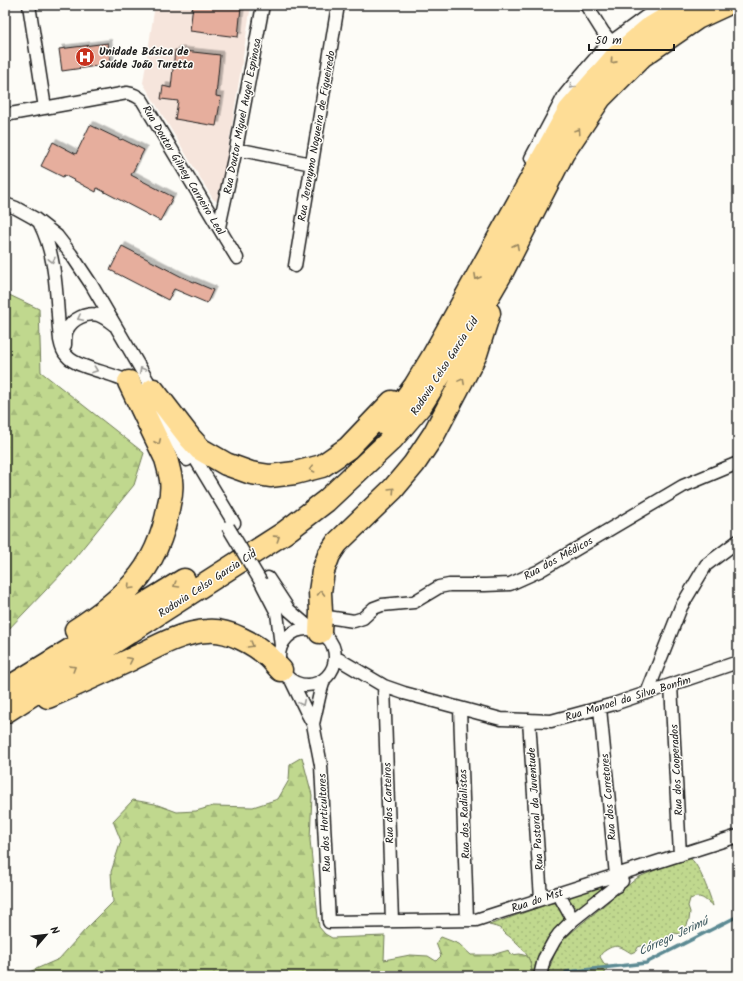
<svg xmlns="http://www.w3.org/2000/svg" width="743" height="981" viewBox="0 0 743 981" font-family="Kalam,sans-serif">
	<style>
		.built { fill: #f6e5dc }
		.grass { fill: url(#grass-dots); stroke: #6e7a55 }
		.forest { fill: url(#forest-firs); stroke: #6e7a55 }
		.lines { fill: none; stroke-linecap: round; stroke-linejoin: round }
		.stream { stroke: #5c8a93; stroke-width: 3.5 }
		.building { fill: #e6ae9d; stroke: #1c1c1c; filter: url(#shadow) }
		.street-casing { stroke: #1c1c1c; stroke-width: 15 }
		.highway-casing { stroke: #1c1c1c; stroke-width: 25 }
		.street { stroke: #fdfcf7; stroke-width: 12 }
		.highway { stroke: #fedd96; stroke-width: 22 }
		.street-bridge-casing { stroke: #1c1c1c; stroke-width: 15; stroke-linecap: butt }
		.street-bridge { stroke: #fdfcf7; stroke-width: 12 }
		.oneway { stroke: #98865f }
		.oneway2 { stroke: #989794 }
		.labels { text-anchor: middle; stroke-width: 3; stroke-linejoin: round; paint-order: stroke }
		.poi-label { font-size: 11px; font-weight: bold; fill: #1c1c1c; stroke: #fdfcf7; text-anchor: start }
		.street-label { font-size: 11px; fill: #1c1c1c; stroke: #fdfcf7 }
		.water-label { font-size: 12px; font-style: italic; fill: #415c62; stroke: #fdfcf7 }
	</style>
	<defs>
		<pattern id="grass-dots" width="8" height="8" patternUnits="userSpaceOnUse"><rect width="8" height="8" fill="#c0d88e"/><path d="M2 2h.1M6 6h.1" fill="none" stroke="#a4b97a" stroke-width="1.8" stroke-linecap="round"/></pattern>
		<pattern id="forest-firs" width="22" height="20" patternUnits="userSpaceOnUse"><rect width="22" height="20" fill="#c0d88e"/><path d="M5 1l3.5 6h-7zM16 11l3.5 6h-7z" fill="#a4b97a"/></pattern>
		<filter id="shadow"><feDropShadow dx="3.5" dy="-3.5" stdDeviation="0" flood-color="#0004"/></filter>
	</defs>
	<rect width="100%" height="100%" fill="#fdfcf7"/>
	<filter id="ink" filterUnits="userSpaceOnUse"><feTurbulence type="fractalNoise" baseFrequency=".025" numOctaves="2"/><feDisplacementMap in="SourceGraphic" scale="8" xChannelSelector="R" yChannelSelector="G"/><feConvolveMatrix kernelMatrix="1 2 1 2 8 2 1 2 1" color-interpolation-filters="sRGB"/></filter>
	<g filter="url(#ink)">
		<!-- built -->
		<path class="built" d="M155 5H251L221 195 218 200 216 201 213 199 143 83Z"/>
		<!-- grass -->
		<path class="grass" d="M685 857C687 858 689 858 691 859 699 865 710 895 713 906 704 899 701 894 690 899L688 906 690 912 689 920 684 932 681 934 674 933 668 937 666 942 661 945 656 944 650 948H646L641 946 638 947 636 951 631 953C621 947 617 943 606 950 603 952 601 953 600 957L605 965H608L606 971 603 976H547L556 949 562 941 580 925 637 878Z
			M607 883 609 884 578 910 569 899 570 897Z
			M551 903C560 902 562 912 565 919 563 924 553 932 549 937 541 948 538 963 534 976H532C533 957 520 944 506 934 504 932 503 931 501 929 498 927 493 926 489 925Z"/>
		<!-- forest -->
		<path class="forest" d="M5 293 39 309 41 372 144 453 134 485 64 571 5 633Z
			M302 757 312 795 310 840 319 927 325 934 332 938 385 936 384 960 410 955 428 956 436 961 441 956 436 943 441 937 459 944 471 955H492L509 950 511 955 520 954 527 956C531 962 532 968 532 976H20L59 959 85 930 113 902 111 872 121 841 113 821 133 800 155 804 177 812 196 811 213 806 253 807 278 799 289 780 290 764Z"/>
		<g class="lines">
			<!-- stream -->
			<path class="stream" d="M566 972 646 963 738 916"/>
		</g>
		<!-- building -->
		<path class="building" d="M193 5H223L241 7 238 37 190 31Z
			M108 43 111 64 62 71 59 49Z
			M175 50 220 55 216 96 221 97 216 126 175 119 178 101 161 99 163 86 171 88Z
			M90 125 121 140 122 139 144 150 131 175 173 197 160 221 97 188 96 192 64 175 63 177 41 166 53 142 76 154Z
			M122 246 182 277 213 290 207 303 174 289 168 300 110 270Z"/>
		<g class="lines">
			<!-- street casing -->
			<g class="street-casing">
				<path id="street" d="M29 5 45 108
					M586 5 603 32 611 42
					M5 115 127 93C134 94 137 96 142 100L237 258
					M236 149 312 164
					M531 158 564 96 581 75 607 45 645 17 664 5
					M5 204 16 208 34 218 57 236 71 254 91 284 156 395
					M40 224C58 260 56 302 60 340 61 345 62 351 66 355 70 360 78 364 84 366 99 372 121 376 134 385
					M219 227 236 149 263 5
					M295 266 338 5
					M65 345C65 340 65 334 67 330 72 319 87 312 98 315 104 317 109 321 114 325
					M155 409 187 460
					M187 445 234 523
					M268 578 289 610 311 629
					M261 582 277 613 281 646
					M321 616 354 621 363 618 374 608 382 605 414 602 439 587 449 585H485L510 584 539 571 683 486 738 463
					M279 657a28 28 0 1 1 56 0a28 28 0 1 1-56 0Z
					M335 657 384 686 404 693 501 719 551 721 614 704 738 662
					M292 682 307 713 313 724 321 765 329 922 476 920 738 836
					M671 685 680 855
					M384 686 392 921
					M647 693 681 607 706 565 738 541
					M460 708 467 920
					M600 708 617 886
					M529 720 541 899
					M313 724 320 693 324 680
					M558 893 573 920
					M540 976 544 959 554 941 559 934 573 920 622 881"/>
			</g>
			<!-- highway casing -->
			<g class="highway-casing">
				<path id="highway" d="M153 390 190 438 200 449 226 464 251 473 270 476 295 473 322 466 348 448 392 402
					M386 425 415 386 432 358 569 111 616 57 649 29 689 5
					M76 630C96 617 117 602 133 584 154 561 164 535 169 504 171 497 172 488 171 480 170 473 168 466 166 459L129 382
					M320 632 321 612 320 592 323 571 329 555 337 543 393 489 414 464 434 434 476 354 489 313
					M5 690 184 580
					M48 697C76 685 104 672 132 659 156 647 181 632 208 631 228 629 255 644 269 657 273 661 277 666 281 670
					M5 712 284 533 326 501 392 439 421 405 466 334 501 274 563 153 600 98 642 56 697 18 725 5"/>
			</g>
			<!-- street -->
			<use href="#street" class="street"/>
			<!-- highway -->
			<use href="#highway" class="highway"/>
			<!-- street-bridge casing -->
			<g class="street-bridge-casing">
				<path id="street-bridge" d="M228 527 261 582"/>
			</g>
			<!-- street-bridge -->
			<use href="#street-bridge" class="street-bridge"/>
		</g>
		<!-- one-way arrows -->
		<defs><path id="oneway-chevron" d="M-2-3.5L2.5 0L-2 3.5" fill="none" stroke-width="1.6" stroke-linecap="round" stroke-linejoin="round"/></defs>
		<g class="oneway">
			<use href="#oneway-chevron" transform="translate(613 61) rotate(132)"/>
			<use href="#oneway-chevron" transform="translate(578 131) rotate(-56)"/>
			<use href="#oneway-chevron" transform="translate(516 246) rotate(-63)"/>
			<use href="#oneway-chevron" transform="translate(477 277) rotate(119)"/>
			<use href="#oneway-chevron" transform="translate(462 381) rotate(-62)"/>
			<use href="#oneway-chevron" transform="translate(158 442) rotate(65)"/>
			<use href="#oneway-chevron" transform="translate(312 469) rotate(167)"/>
			<use href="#oneway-chevron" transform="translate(392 490) rotate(-46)"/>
			<use href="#oneway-chevron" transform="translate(277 538) rotate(-33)"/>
			<use href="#oneway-chevron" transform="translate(176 585) rotate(149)"/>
			<use href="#oneway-chevron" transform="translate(130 587) rotate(134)"/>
			<use href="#oneway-chevron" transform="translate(321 593) rotate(-89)"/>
			<use href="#oneway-chevron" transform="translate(251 645) rotate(30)"/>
			<use href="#oneway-chevron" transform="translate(130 660) rotate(-26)"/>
			<use href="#oneway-chevron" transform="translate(73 668) rotate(-32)"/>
		</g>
		<g class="oneway2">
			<use href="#oneway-chevron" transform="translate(572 86) rotate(129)"/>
			<use href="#oneway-chevron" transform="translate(52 260) rotate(78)"/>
			<use href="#oneway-chevron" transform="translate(80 318) rotate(153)"/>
			<use href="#oneway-chevron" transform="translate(95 370) rotate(20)"/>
			<use href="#oneway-chevron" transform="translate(142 370) rotate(-121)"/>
			<use href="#oneway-chevron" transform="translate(302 703) rotate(64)"/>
		</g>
	</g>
	<!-- icons -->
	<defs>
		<g id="hospital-disc" transform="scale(1)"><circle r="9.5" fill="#c8321e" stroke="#fdfcf7"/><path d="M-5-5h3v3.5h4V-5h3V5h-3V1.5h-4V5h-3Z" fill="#fff"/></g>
	</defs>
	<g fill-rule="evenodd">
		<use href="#hospital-disc" x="85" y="57"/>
	</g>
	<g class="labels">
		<!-- poi labels -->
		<g class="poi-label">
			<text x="99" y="55">Unidade Básica de<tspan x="99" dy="13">Saúde João Turetta</tspan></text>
		</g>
		<!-- street labels -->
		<g class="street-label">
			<text transform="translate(242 116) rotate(-79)" y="4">Rua Doutor Miguel Augel Espinosa</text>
			<text transform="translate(316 136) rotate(-80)" y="4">Rua Jeronymo Nogueira de Figueiredo</text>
			<text transform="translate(184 170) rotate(59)" y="4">Rua Doutor Gilney Carneiro Leal</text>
			<text transform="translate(444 366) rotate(-57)" y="4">Rodovia Celso Garcia Cid</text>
			<text transform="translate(558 558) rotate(-29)" y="4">Rua dos Médicos</text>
			<text transform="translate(207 583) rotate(-33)" y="4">Rodovia Celso Garcia Cid</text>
			<text transform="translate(628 698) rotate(-17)" y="4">Rua Manoel da Silva Bonfim</text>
			<text transform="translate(676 770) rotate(-93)" y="4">Rua dos Cooperados</text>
			<text transform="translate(608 797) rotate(-95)" y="4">Rua dos Corretores</text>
			<text transform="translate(388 803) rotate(-92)" y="4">Rua dos Carteiros</text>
			<text transform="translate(535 809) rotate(-94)" y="4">Rua Pastoral da Juventude</text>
			<text transform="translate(464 814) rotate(-92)" y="4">Rua dos Radialistas</text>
			<text transform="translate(324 823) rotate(-93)" y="4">Rua dos Horticultores</text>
			<text transform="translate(537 900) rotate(-18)" y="4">Rua do Mst</text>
		</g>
		<!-- water labels -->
		<g class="water-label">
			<text transform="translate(673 936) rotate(-25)" y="4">Córrego Jerimú</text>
		</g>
	</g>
	<!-- margin -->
	<rect width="743" height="981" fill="none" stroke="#fdfcf7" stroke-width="20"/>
	<rect x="10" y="10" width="723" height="961" fill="none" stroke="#1c1c1c" stroke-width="1.5" filter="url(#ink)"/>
	<!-- north arrow -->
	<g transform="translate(46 935) rotate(62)" stroke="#fdfcf7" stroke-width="3" paint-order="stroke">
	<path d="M0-3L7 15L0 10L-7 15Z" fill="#1c1c1c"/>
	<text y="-6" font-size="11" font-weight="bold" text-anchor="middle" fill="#1c1c1c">N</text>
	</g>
	<!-- scale -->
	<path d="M589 44v6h85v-6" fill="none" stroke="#1c1c1c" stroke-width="2"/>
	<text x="595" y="44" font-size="12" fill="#1c1c1c" stroke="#fdfcf7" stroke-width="3" paint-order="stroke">50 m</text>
</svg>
